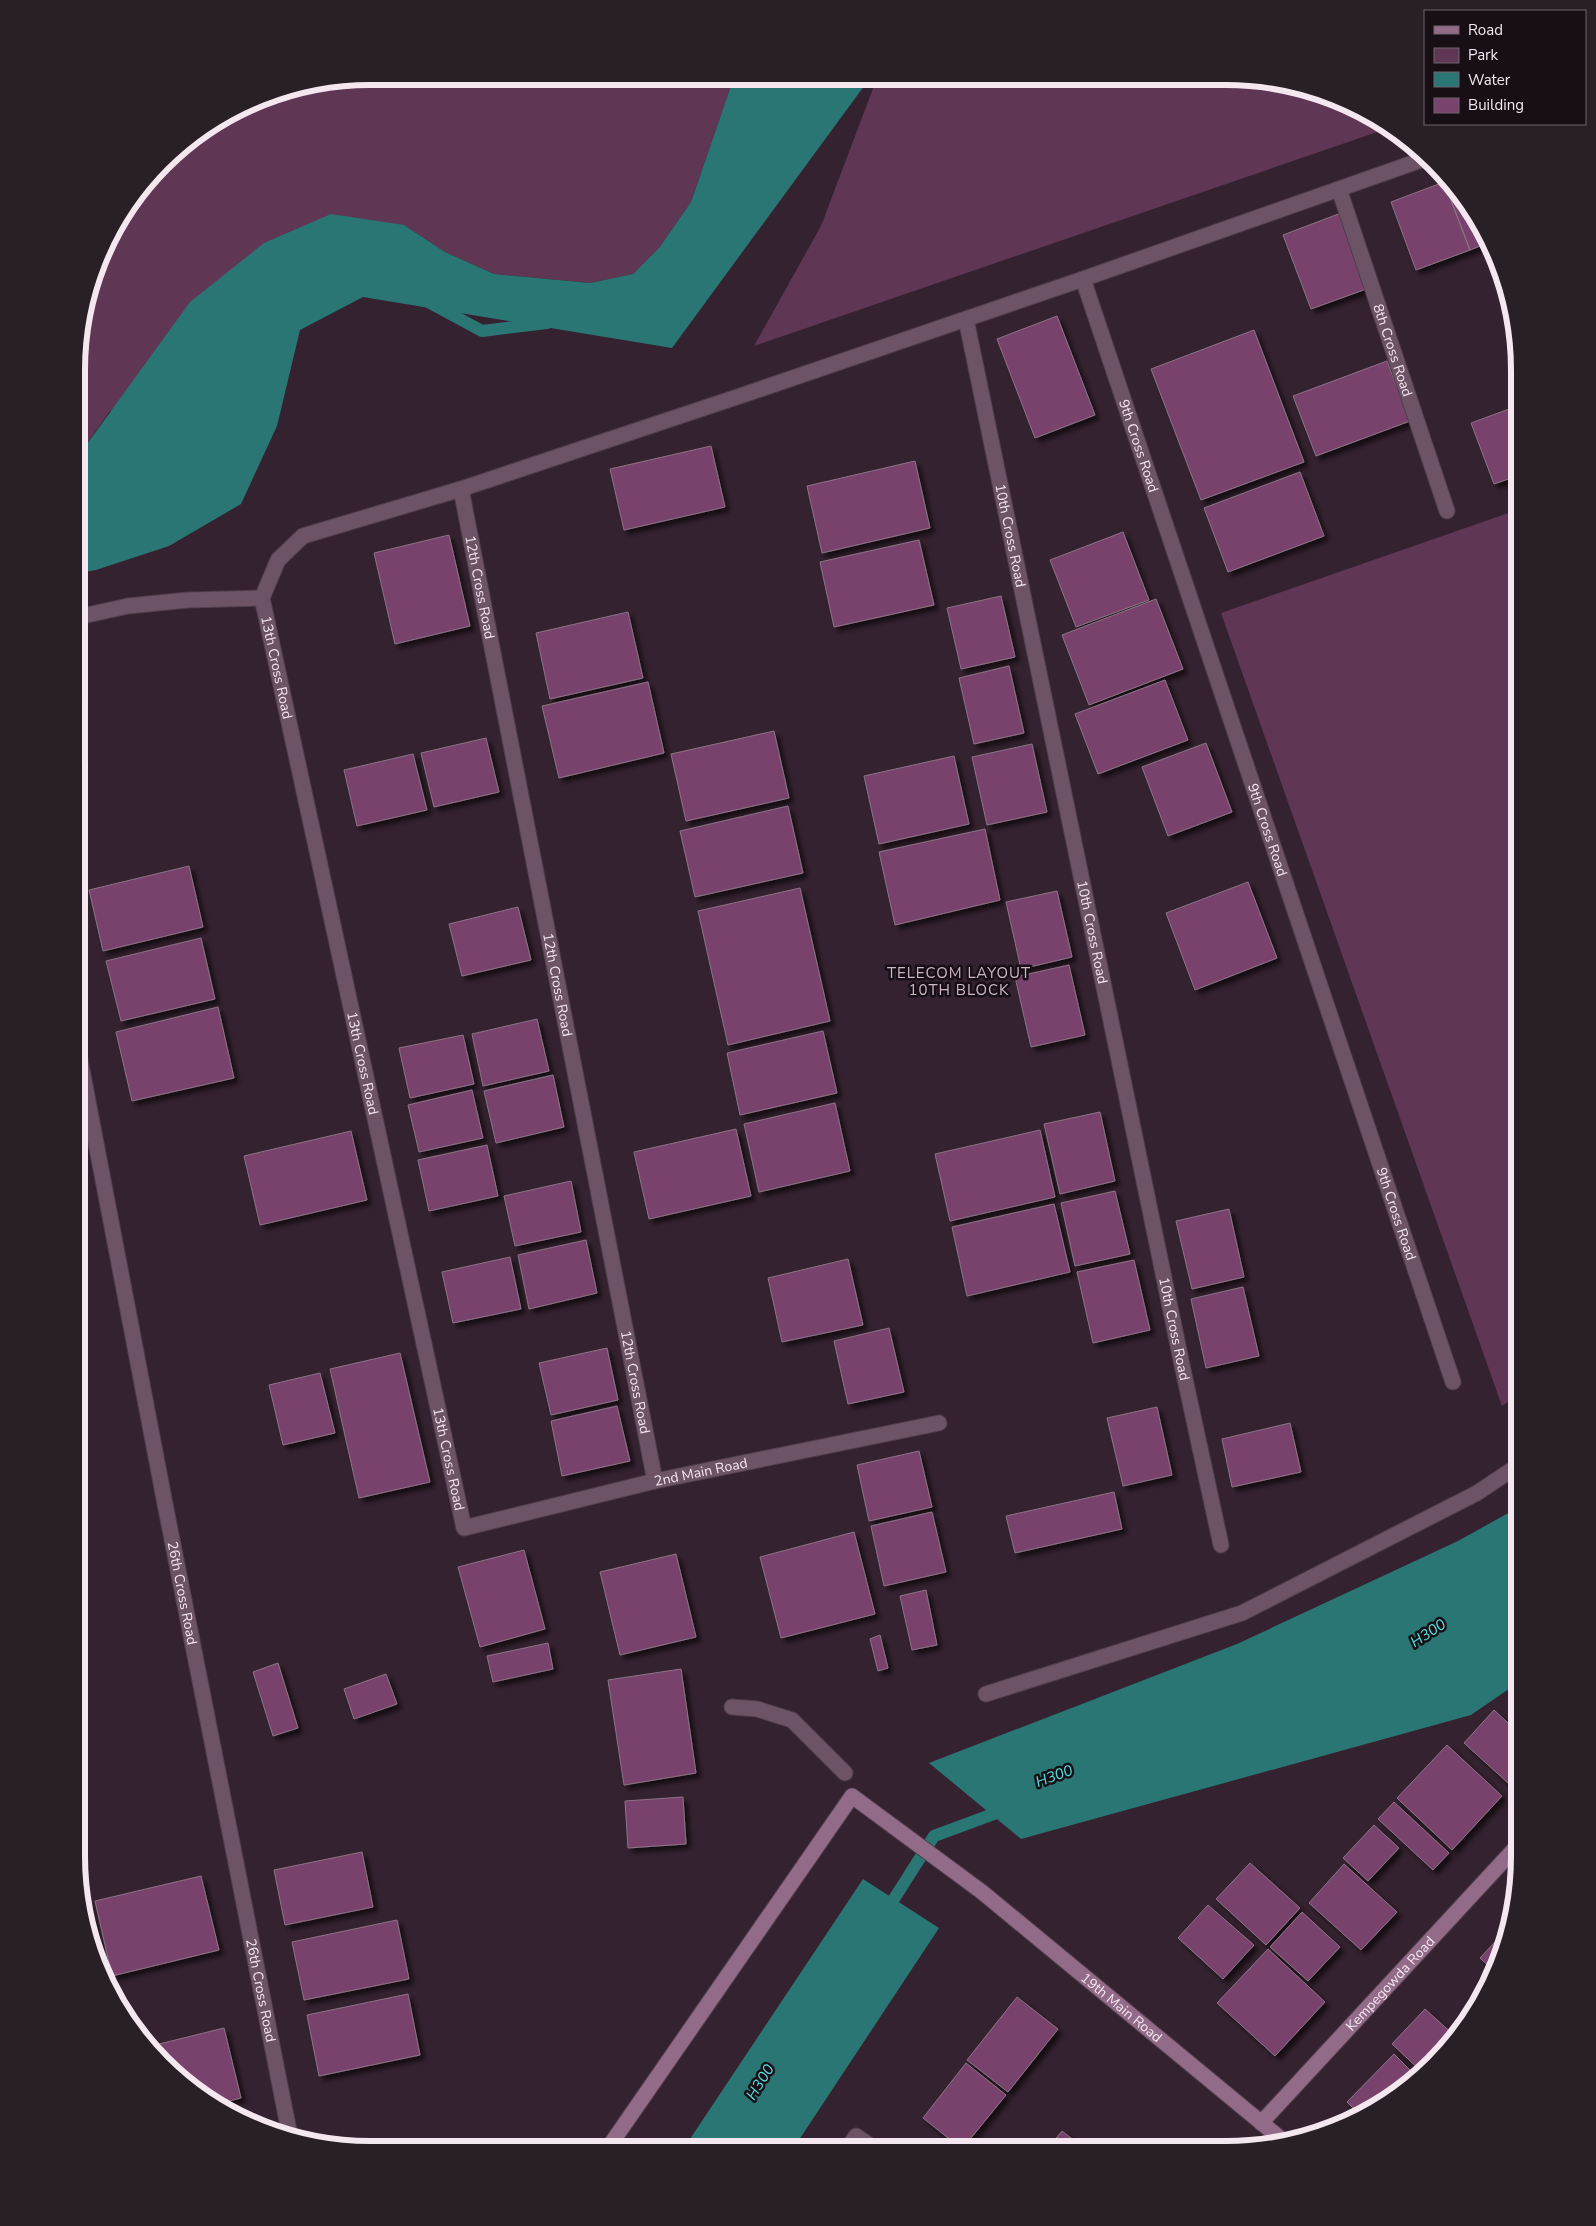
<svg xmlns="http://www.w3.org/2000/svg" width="1596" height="2226" viewBox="0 0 1596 2226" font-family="'Nunito Sans',sans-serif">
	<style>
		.green { fill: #5f3755 }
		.water { fill: #297674 }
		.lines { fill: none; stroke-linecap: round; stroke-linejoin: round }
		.stream { stroke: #297674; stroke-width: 12 }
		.building { fill: #78436c; stroke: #8b7485; filter: url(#shadow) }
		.street-casing { stroke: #503e4b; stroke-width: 17 }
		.secondary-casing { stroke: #503e4b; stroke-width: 17 }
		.street { stroke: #6c5466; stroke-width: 15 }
		.secondary { stroke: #926b88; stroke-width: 15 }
		.labels { text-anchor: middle; stroke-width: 5; stroke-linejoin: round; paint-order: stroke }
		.street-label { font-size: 14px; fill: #f4e7f0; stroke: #170f15 }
		.neighbourhood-label { font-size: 15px; letter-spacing: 1px; fill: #cfb6c8; stroke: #170f15 }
		.water-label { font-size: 15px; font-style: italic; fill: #52e4e1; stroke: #170f15 }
		.rim { fill: none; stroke: #f4e7f0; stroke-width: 6 }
	</style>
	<defs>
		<filter id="shadow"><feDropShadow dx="4.5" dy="4.5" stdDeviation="2.5" flood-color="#0009"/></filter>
	</defs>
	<rect width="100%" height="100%" fill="#352230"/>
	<!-- green -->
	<path class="green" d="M370 76 734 77 691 202 659 248 633 274 590 283 494 274 445 252 404 225 109 412 79 455V332L115 223 177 149 275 92Z
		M877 78 1264 79 1338 99 1389 128 754 346 821 226Z
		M1520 509 1519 1395 1502 1406 1221 613Z"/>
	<!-- water -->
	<path class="water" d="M734 77 870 78 672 348 363 297 300 330 277 426 241 504 169 546 96 570 78 573 79 455 190 302 264 243 331 214 404 225 445 252 494 274 590 283 633 274 659 248 691 202Z
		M1519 1507V1682L1471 1715 1021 1839 929 1763 1237 1644 1458 1541Z
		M863 1879 939 1928 793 2149 684 2148Z"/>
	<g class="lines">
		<!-- stream -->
		<path class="stream" d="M430 303 482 331 547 323
			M885 1913 934 1836 1007 1809"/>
	</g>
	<!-- building -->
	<path class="building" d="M1449 180 1490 240V242L1470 250 1444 182Z
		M1444 182 1470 250 1416 270 1391 202Z
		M1341 213 1369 288 1311 309 1283 235Z
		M1057 316 1095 415 1035 438 997 339Z
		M1254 330 1304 462 1201 500 1151 369Z
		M1387 361 1410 421 1316 456 1293 396Z
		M1520 405V475L1494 484 1471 423Z
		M711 446 725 507 624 530 610 469Z
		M915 461 930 528 822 553 807 486Z
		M1300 472 1324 536 1228 572 1204 508Z
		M1123 532 1149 600 1076 627 1050 560Z
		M449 535 470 626 395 644 374 553Z
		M919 540 934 605 834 627 820 562Z
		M1001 596 1015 657 961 669 947 608Z
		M1156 599 1183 669 1089 705 1062 635Z
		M628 612 643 678 550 699 536 633Z
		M1009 666 1024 733 974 744 959 678Z
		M1165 680 1188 740 1098 774 1075 714Z
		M648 682 664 753 559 778 542 706Z
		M774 731 789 798 686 821 671 754Z
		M486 738 499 792 434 807 421 753Z
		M1206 743 1232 812 1168 836 1142 767Z
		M1032 744 1047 812 987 825 972 757Z
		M413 754 427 810 357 826 344 770Z
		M954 756 969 824 879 844 864 776Z
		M788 806 803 873 695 897 680 831Z
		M985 829 1000 900 895 925 879 852Z
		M189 866 203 927 103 951 89 890Z
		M1248 882 1277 958 1195 990 1166 913Z
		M800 888 830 1021 728 1045 698 911Z
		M1057 891 1072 957 1021 969 1006 902Z
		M518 907 531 960 462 976 449 924Z
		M201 938 215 999 121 1021 106 961Z
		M1069 965 1085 1035 1031 1047 1015 977Z
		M218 1007 234 1078 132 1101 116 1032Z
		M537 1019 549 1071 483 1086 472 1034Z
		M823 1031 837 1093 740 1115 727 1053Z
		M463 1035 474 1084 410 1098 399 1048Z
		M553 1075 564 1127 496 1143 484 1091Z
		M472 1090 483 1138 419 1152 408 1105Z
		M835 1103 850 1171 759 1192 744 1124Z
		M1100 1112 1115 1181 1060 1194 1044 1124Z
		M736 1129 751 1196 649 1219 634 1152Z
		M1040 1130 1055 1197 950 1221 935 1154Z
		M351 1131 367 1200 260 1225 244 1156Z
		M487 1145 498 1196 429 1211 418 1160Z
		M571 1181 581 1232 515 1246 504 1196Z
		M1115 1191 1130 1254 1075 1266 1061 1203Z
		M1054 1204 1070 1272 967 1296 952 1227Z
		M1229 1209 1244 1277 1192 1289 1176 1221Z
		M586 1240 597 1293 529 1309 518 1255Z
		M510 1257 521 1309 453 1323 442 1272Z
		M848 1259 863 1325 782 1342 768 1278Z
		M1134 1260 1150 1330 1093 1343 1077 1272Z
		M1243 1287 1259 1356 1206 1368 1191 1299Z
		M889 1328 904 1392 848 1404 834 1341Z
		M607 1348 618 1400 551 1415 539 1363Z
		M400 1353 430 1482 359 1498 330 1369Z
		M320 1373 335 1433 283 1445 269 1385Z
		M617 1406 630 1461 562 1476 551 1421Z
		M1157 1407 1172 1475 1123 1486 1107 1418Z
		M1290 1423 1301 1472 1232 1487 1222 1439Z
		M919 1451 932 1507 869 1521 857 1465Z
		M1114 1492 1122 1529 1015 1553 1006 1516Z
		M932 1512 946 1572 884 1586 871 1526Z
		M854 1532 875 1614 781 1638 760 1557Z
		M524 1550 545 1629 480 1647 458 1567Z
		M676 1554 696 1637 620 1655 600 1572Z
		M926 1590 937 1645 912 1650 900 1596Z
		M880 1635 888 1668 878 1671 870 1639Z
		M548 1643 553 1669 493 1682 487 1656Z
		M278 1663 298 1728 273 1736 253 1672Z
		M681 1669 696 1773 624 1785 608 1680Z
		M386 1674 397 1704 354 1719 344 1689Z
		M1494 1710 1519 1733V1771L1508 1783 1464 1743Z
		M1447 1745 1502 1796 1452 1850 1397 1798Z
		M683 1797 686 1844 628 1848 625 1801Z
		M1394 1802 1449 1853 1433 1870 1378 1819Z
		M1374 1825 1399 1848 1368 1881 1343 1858Z
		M362 1852 373 1907 285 1925 274 1870Z
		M1250 1863 1300 1908 1266 1945 1216 1899Z
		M1344 1864 1397 1912 1361 1950 1309 1903Z
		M201 1876 219 1950 112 1976 95 1901Z
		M87 1903 104 1975 103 1976 82 1913 81 1904Z
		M1208 1905 1254 1945 1223 1979 1178 1938Z
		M1302 1912 1340 1947 1308 1981 1270 1947Z
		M397 1920 409 1979 304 2000 292 1942Z
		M1508 1928 1504 1951 1494 1971 1480 1958Z
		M1268 1949 1325 2002 1275 2056 1217 2003Z
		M408 1994 420 2055 319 2076 307 2015Z
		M1017 1997 1058 2029 1008 2092 967 2060Z
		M1425 2009 1455 2036 1423 2073 1392 2044Z
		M224 2028 241 2098 218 2104 191 2089 147 2047Z
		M1394 2054 1418 2078 1361 2116 1347 2102Z
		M966 2063 1006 2095 962 2149 923 2118Z
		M233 2106 235 2114 224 2108Z
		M1062 2131 1085 2149H1047Z"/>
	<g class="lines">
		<!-- street casing -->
		<g class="street-casing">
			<g id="street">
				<path id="s1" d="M1339 189 1447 511"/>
				<path id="s2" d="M1083 279 1453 1382"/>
				<path id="s3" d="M966 319 1182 1365 1221 1545"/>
				<path id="s4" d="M461 489 655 1481"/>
				<path id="s5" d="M262 598 464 1528 655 1481 939 1423"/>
				<path d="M262 598 278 560 303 536 461 489 740 396 1083 279 1427 158"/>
				<path d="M78 617 128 606 188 600 262 598"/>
				<path id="s6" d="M78 1049 166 1509 290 2136"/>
				<path d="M986 1694 1242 1613 1477 1493 1519 1465"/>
				<path d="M732 1707 757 1709 792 1720 845 1773"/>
				<path d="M847 2149 856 2136 875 2149"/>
			</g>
		</g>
		<!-- secondary casing -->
		<g class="secondary-casing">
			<g id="secondary">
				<path id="s7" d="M1261 2123 1519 1844"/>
				<path id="s8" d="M608 2148 852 1796 982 1892 1286 2143"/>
			</g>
		</g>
		<!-- street -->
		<use href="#street" class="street"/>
		<!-- secondary -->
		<use href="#secondary" class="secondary"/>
	</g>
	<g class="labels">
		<!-- street labels -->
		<g class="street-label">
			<text dy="5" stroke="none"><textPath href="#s1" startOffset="170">8th Cross Road</textPath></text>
			<text dy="5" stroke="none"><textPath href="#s2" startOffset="176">9th Cross Road</textPath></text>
			<text dy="5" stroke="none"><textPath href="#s3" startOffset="221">10th Cross Road</textPath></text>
			<text dy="5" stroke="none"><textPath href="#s4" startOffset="100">12th Cross Road</textPath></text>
			<text dy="5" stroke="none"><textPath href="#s5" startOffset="71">13th Cross Road</textPath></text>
			<text dy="5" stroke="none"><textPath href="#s2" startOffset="581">9th Cross Road</textPath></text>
			<text dy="5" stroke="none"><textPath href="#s3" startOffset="626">10th Cross Road</textPath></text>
			<text dy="5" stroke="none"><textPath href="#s4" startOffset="505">12th Cross Road</textPath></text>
			<text dy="5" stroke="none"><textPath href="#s5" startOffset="476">13th Cross Road</textPath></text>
			<text dy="5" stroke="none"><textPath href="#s2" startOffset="986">9th Cross Road</textPath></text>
			<text dy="5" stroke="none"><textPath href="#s3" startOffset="1031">10th Cross Road</textPath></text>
			<text dy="5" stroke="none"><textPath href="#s4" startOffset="910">12th Cross Road</textPath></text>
			<text dy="5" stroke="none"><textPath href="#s5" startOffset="881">13th Cross Road</textPath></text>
			<text dy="5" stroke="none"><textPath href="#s5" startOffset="1195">2nd Main Road</textPath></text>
			<text dy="5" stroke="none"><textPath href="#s6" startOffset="554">26th Cross Road</textPath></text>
			<text dy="5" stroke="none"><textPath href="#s7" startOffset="190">Kempegowda Road</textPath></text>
			<text dy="5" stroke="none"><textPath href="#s6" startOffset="959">26th Cross Road</textPath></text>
			<text dy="5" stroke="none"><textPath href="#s8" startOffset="771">19th Main Road</textPath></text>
		</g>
		<!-- neighbourhood labels -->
		<g class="neighbourhood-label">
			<text x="959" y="978">TELECOM LAYOUT<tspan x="959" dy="17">10TH BLOCK</tspan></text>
		</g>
		<!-- water labels -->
		<g class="water-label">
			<text transform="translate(1428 1633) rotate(-33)" y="5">H300</text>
			<text transform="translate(1054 1776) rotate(-20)" y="5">H300</text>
			<text transform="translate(760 2082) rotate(-58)" y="5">H300</text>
		</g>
	</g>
	<!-- crop -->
	<path d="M0 0H1596V2226H0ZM370 85H1226A285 285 0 0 1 1511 370V1856A285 285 0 0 1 1226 2141H370A285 285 0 0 1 85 1856V370A285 285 0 0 1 370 85Z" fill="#292027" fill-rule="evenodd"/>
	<path class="rim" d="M370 85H1226A285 285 0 0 1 1511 370V1856A285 285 0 0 1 1226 2141H370A285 285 0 0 1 85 1856V370A285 285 0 0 1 370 85Z"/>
	<!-- legend -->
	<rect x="1424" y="10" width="162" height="115" fill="#170f15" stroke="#6f656d"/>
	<rect x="1434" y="26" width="25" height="8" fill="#926b88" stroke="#6f656d"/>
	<text x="1468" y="35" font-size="15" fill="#f4e7f0">Road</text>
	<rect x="1434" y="48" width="25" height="15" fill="#5f3755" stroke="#6f656d"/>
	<text x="1468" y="60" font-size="15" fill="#f4e7f0">Park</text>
	<rect x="1434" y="72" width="25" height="15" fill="#297674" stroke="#6f656d"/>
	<text x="1468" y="85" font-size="15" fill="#f4e7f0">Water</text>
	<rect x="1434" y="98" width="25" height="15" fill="#78436c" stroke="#6f656d"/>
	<text x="1468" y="110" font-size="15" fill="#f4e7f0">Building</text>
</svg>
